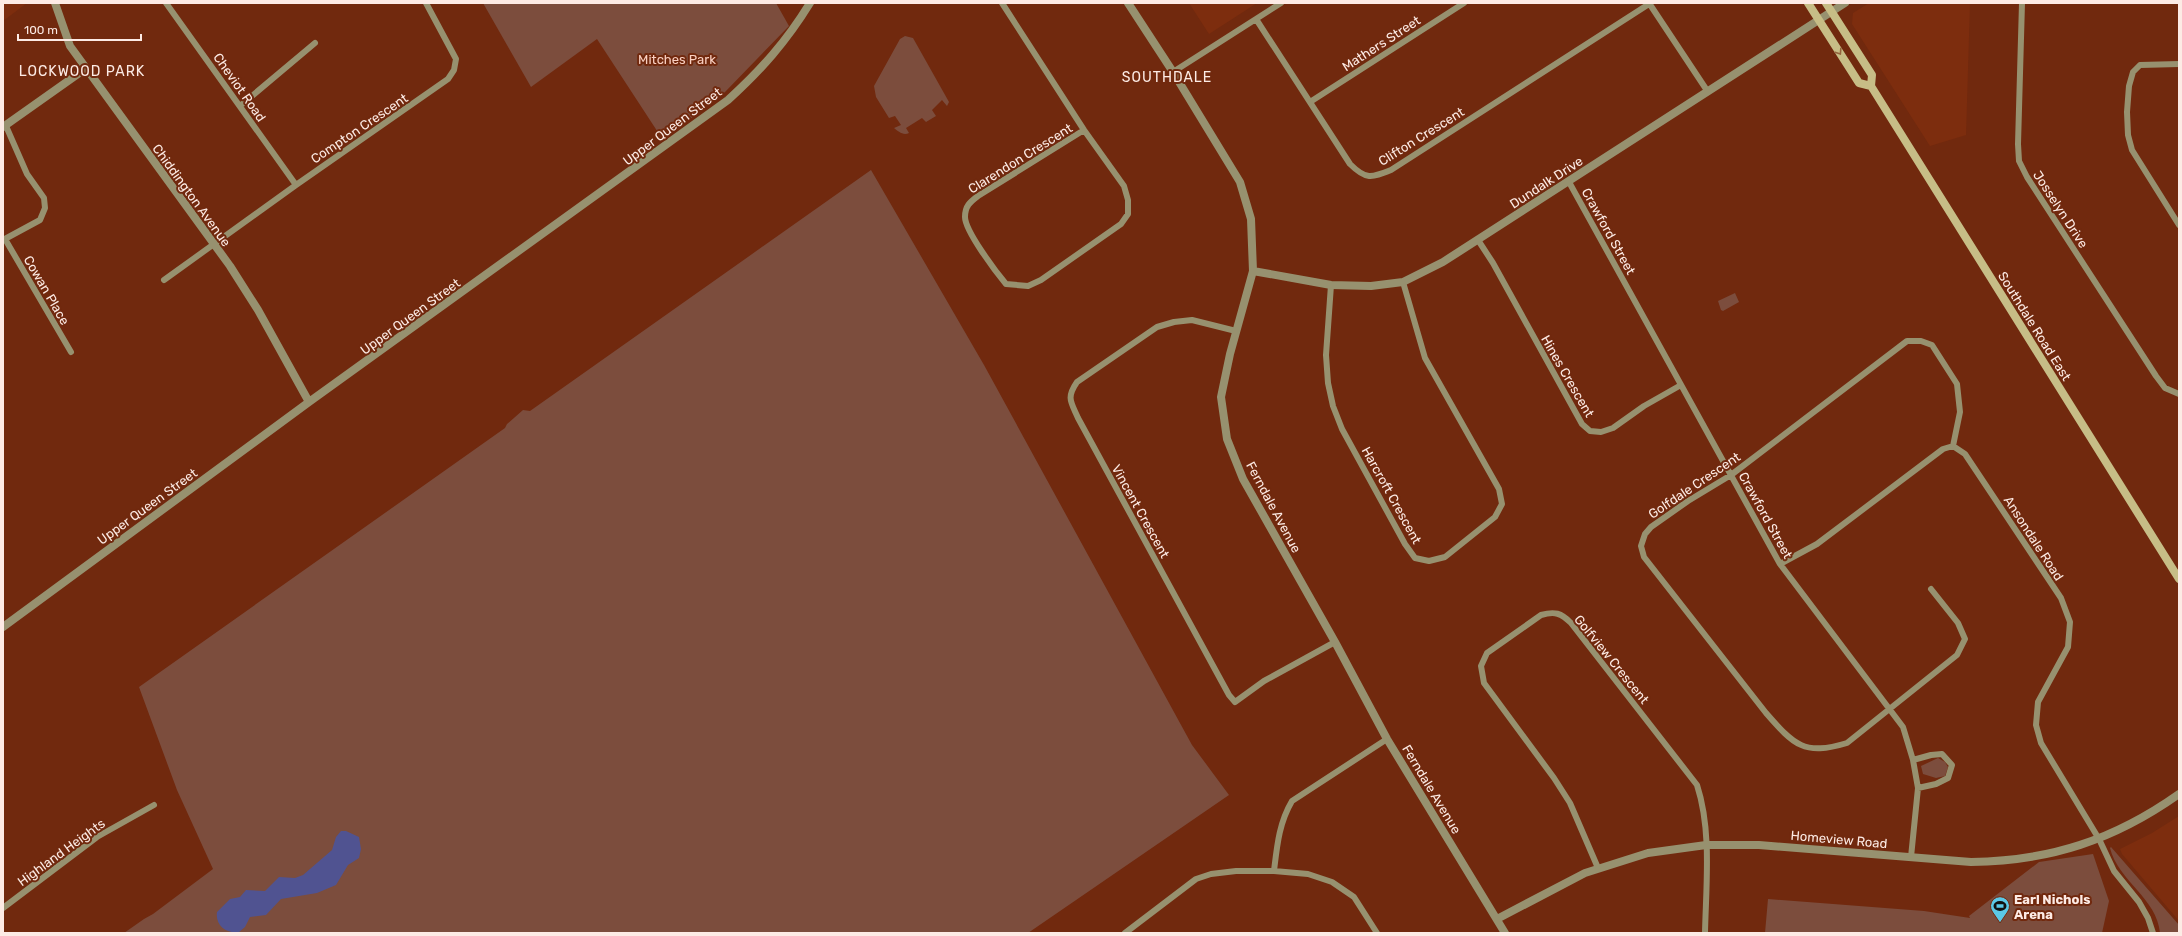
<svg xmlns="http://www.w3.org/2000/svg" width="2182" height="936" viewBox="0 0 2182 936" font-family="Rubik,sans-serif">
	<style>
		.built { fill: #7d2d0e }
		.green { fill: #7c4d3d }
		.water { fill: #505391 }
		.lines { fill: none; stroke-linecap: round; stroke-linejoin: round }
		.minor { stroke: #97916f; stroke-width: 6 }
		.tertiary { stroke: #97916f; stroke-width: 8 }
		.secondary { stroke: #c7bd86; stroke-width: 8 }
		.oneway { stroke: #93643e }
		.labels { text-anchor: middle; stroke-width: 4; stroke-linejoin: round; paint-order: stroke }
		.street-label { font-size: 13px; fill: #fdebe5; stroke: #71290e }
		.park-label { font-size: 13px; fill: #fad0c2; stroke: #71290e }
		.poi-label { font-size: 13px; font-weight: bold; fill: #fdebe5; stroke: #71290e; text-anchor: start }
		.neighbourhood-label { font-size: 14px; letter-spacing: 1px; fill: #fdebe5; stroke: #71290e }
	</style>
	<rect width="100%" height="100%" fill="#71290e"/>
	<!-- built -->
	<path class="built" d="M3 3H27L3 21Z
		M1189 3H1257L1209 34Z
		M1869 3H1970L1966 135 1930 146 1852 24 1853 13Z
		M2179 816V921L2122 854 2120 849 2152 833Z"/>
	<!-- green -->
	<path class="green" d="M483 3H776L789 26 725 92 663 140 597 39 531 87Z
		M905 36 913 38 949 102 947 106 942 100 932 110 936 116 926 122 922 118 906 128 909 133C903 136 898 131 894 128L901 125 895 116 889 118 876 97 874 86 900 39Z
		M871 170 984 365 1192 745 1229 795 1028 933H124L144 919 153 914 213 869 177 790 139 687 505 428 507 424 523 410 530 411Z
		M1735 293 1739 302 1723 311 1721 310 1718 301Z
		M1938 758 1945 762 1948 767 1945 776 1936 778 1923 774 1921 766Z
		M2111 847 2179 925V933H2160C2157 898 2118 881 2110 848Z
		M2093 854 2109 901 2102 933H1765L1768 899 1924 911 1970 918 1969 916 2039 862Z"/>
	<!-- water -->
	<path class="water" d="M341 831H346L359 837 361 849 359 858 348 865 336 885 317 893 281 899 266 915 250 917 245 927 239 932C227 934 215 926 217 912L230 899 240 897 246 890 265 891 279 877 295 878 303 875 332 850 336 837Z"/>
	<g class="lines">
		<!-- minor -->
		<path class="minor" d="M166 3 296 185
			M1002 3 1084 130 1124 186 1128 200V214L1121 224 1041 280 1028 286 1006 284C996 272 965 231 965 217 965 206 970 202 978 196L1084 130
			M1649 3 1708 92
			M2022 3 2018 144 2019 161 2027 177 2156 376 2165 388 2179 394
			M1256 19 1350 164C1366 180 1371 178 1391 170L1649 4
			M2179 64 2140 65 2133 72 2129 86 2127 112 2128 135 2132 150 2179 225
			M1173 72 1281 3
			M1310 102 1464 3
			M240 106 315 43
			M1569 182 1780 564 1903 727 1913 760 1918 788 1911 857
			M5 239 71 352
			M3 240 40 220 45 208 44 198 27 174 6 126
			M1478 240 1493 263 1582 424 1590 431 1601 432 1613 428 1644 406 1681 385
			M164 280 296 185 448 79 454 70 456 59 426 3
			M1331 285 1326 355 1328 383 1333 406 1342 429 1405 544 1415 558 1429 561 1445 557 1495 517 1502 504 1499 489 1425 358 1403 282
			M1236 331 1192 320 1174 322 1157 327 1077 382C1066 398 1071 402 1078 418L1229 695 1235 702 1264 681 1335 642
			M1780 564 1817 544 1943 449 1953 446 1965 454 2061 598 2070 622 2068 647 2038 702 2036 725 2041 743 2099 839 2114 871 2139 902 2148 918 2153 933
			M1931 589 1958 623 1965 639 1957 655 1847 743C1804 756 1794 745 1766 713L1644 557 1641 546 1645 534 1651 527 1688 501 1731 475 1907 341H1921L1932 345 1957 384 1960 412 1953 446
			M1913 760 1931 755 1942 754 1952 765 1948 778 1936 784 1918 788
			M1598 868 1570 803 1554 778 1484 683 1481 666 1487 653 1541 615C1555 611 1561 613 1571 623L1697 785C1712 831 1706 885 1705 933
			M1274 871C1277 846 1279 823 1292 801L1387 739
			M3 908 97 837 154 805
			M1125 933 1196 879 1211 874 1236 871H1274L1308 874 1332 882 1354 897 1377 933"/>
		<!-- tertiary -->
		<path class="tertiary" d="M55 3 70 46 230 266 258 310 309 402
			M1128 3 1173 72 1240 182 1251 219 1253 271 1230 354 1221 397 1227 439 1243 479 1335 642 1387 739 1505 933
			M3 127 85 69
			M1253 271 1331 285 1371 286 1403 282 1443 262 1845 3
			M3 627 309 402 728 100C761 70 786 42 810 3
			M1497 919 1585 873 1648 853 1706 845H1759L1971 862C2050 861 2114 840 2179 794"/>
		<!-- secondary -->
		<path class="secondary" d="M1808 3 1859 83 1871 86
			M1826 3 1872 75 1871 86 2179 579"/>
	</g>
	<!-- one-way arrows -->
	<defs><path id="oneway-chevron" d="M-2-3.5L2.5 0L-2 3.5" fill="none" stroke-width="1.6" stroke-linecap="round" stroke-linejoin="round"/></defs>
	<use class="oneway" href="#oneway-chevron" transform="translate(1839 52) rotate(57)"/>
	<!-- icons -->
	<defs>
		<g id="stadium-pin" transform="scale(1)"><path d="M0 17L-7.5 6A9.5 9.5 0 1 1 7.5 6Z" fill="#5bc8e6" stroke="#71290e"/><path d="M0-5a6.5 5 0 1 0 0 10a6.5 5 0 1 0 0-10ZM-3.5-1.8h7v3.6h-7Z" fill="#111"/></g>
	</defs>
	<g fill-rule="evenodd">
		<use href="#stadium-pin" x="2000" y="906"/>
	</g>
	<g class="labels">
		<!-- street labels -->
		<g class="street-label">
			<text transform="translate(1381 43) rotate(-33)" y="5">Mathers Street</text>
			<text transform="translate(240 87) rotate(55)" y="5">Cheviot Road</text>
			<text transform="translate(672 126) rotate(-37)" y="5">Upper Queen Street</text>
			<text transform="translate(359 128) rotate(-34)" y="5">Compton Crescent</text>
			<text transform="translate(1421 136) rotate(-32)" y="5">Clifton Crescent</text>
			<text transform="translate(1020 158) rotate(-32)" y="5">Clarendon Crescent</text>
			<text transform="translate(1546 182) rotate(-33)" y="5">Dundalk Drive</text>
			<text transform="translate(192 195) rotate(54)" y="5">Chiddington Avenue</text>
			<text transform="translate(2061 209) rotate(57)" y="5">Josselyn Drive</text>
			<text transform="translate(1609 231) rotate(61)" y="5">Crawford Street</text>
			<text transform="translate(47 290) rotate(60)" y="5">Cowan Place</text>
			<text transform="translate(410 316) rotate(-36)" y="5">Upper Queen Street</text>
			<text transform="translate(2035 326) rotate(58)" y="5">Southdale Road East</text>
			<text transform="translate(1568 376) rotate(60)" y="5">Hines Crescent</text>
			<text transform="translate(1694 485) rotate(-34)" y="5">Golfdale Crescent</text>
			<text transform="translate(1392 495) rotate(61)" y="5">Harcroft Crescent</text>
			<text transform="translate(147 506) rotate(-36)" y="5">Upper Queen Street</text>
			<text transform="translate(1274 507) rotate(62)" y="5">Ferndale Avenue</text>
			<text transform="translate(1141 511) rotate(61)" y="5">Vincent Crescent</text>
			<text transform="translate(1766 515) rotate(61)" y="5">Crawford Street</text>
			<text transform="translate(2034 538) rotate(57)" y="5">Ansondale Road</text>
			<text transform="translate(1612 659) rotate(51)" y="5">Golfview Crescent</text>
			<text transform="translate(1432 789) rotate(59)" y="5">Ferndale Avenue</text>
			<text transform="translate(1839 839) rotate(5)" y="5">Homeview Road</text>
			<text transform="translate(61 852) rotate(-36)" y="5">Highland Heights</text>
		</g>
		<!-- park labels -->
		<g class="park-label">
			<text x="677" y="64">Mitches Park</text>
		</g>
		<!-- poi labels -->
		<g class="poi-label">
			<text x="2014" y="904">Earl Nichols<tspan x="2014" dy="15">Arena</tspan></text>
		</g>
		<!-- neighbourhood labels -->
		<g class="neighbourhood-label">
			<text x="82" y="76">LOCKWOOD PARK</text>
			<text x="1167" y="82">SOUTHDALE</text>
		</g>
	</g>
	<!-- border -->
	<rect width="2182" height="936" fill="none" stroke="#fdebe5" stroke-width="8"/>
	<!-- scale -->
	<path d="M18 34v6h123v-6" fill="none" stroke="#fdebe5" stroke-width="2"/>
	<text x="24" y="34" font-size="12" fill="#fdebe5" stroke="#71290e" stroke-width="3" paint-order="stroke">100 m</text>
</svg>
